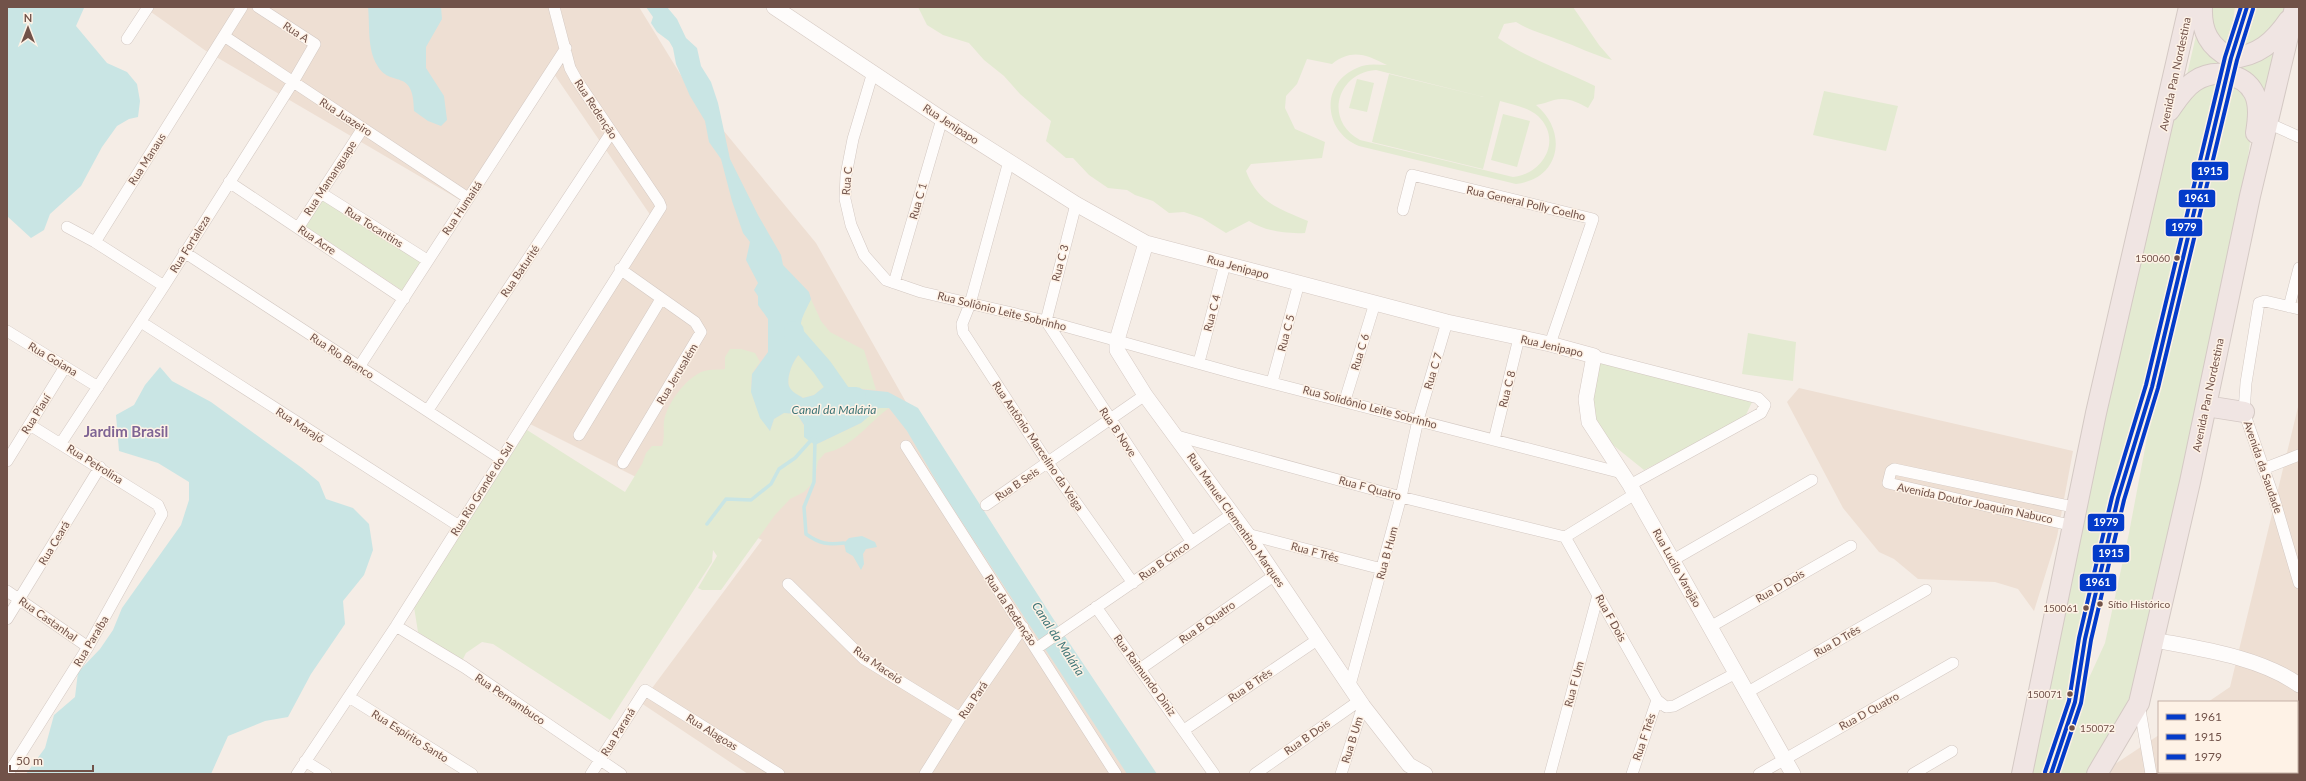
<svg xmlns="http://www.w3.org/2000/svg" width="2306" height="781" viewBox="0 0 2306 781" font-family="Lato,sans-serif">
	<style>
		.residential { fill: #eedfd3 }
		.green { fill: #e3ead1; fill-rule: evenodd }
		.water { fill: #c9e5e4 }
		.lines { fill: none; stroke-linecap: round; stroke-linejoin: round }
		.stream { stroke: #c9e5e4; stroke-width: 3.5 }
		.river { stroke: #c9e5e4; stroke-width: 20 }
		.street-casing { stroke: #d3c8c2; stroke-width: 12 }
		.secondary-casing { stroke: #d5c9c3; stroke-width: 16 }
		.highway-casing { stroke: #d4c9c4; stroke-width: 22 }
		.street { stroke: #fefcfb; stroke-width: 11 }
		.secondary { stroke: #fefcfb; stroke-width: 15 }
		.highway { stroke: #f0e5e3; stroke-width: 20 }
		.bus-1-casing { stroke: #fef2e6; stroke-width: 7 }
		.bus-2-casing { stroke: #fef2e6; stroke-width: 7 }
		.bus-3-casing { stroke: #fef2e6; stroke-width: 7 }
		.bus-1 { stroke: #043bc9; stroke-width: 4 }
		.bus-2 { stroke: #043bc9; stroke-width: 4 }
		.bus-3 { stroke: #043bc9; stroke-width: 4 }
		.bus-dot { fill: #715249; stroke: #fef2e6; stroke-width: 1.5 }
		.labels { text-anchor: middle; stroke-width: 3; stroke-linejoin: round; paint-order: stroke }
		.bus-label { font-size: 10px; fill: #715249; stroke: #fef2e6; text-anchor: end }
		.street-label { font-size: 11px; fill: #715249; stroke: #fef2e6 }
		.water-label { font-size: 12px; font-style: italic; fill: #3d7476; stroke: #fef2e6 }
		.district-label { font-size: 15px; font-weight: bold; fill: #7e6494; stroke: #fef2e6 }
		.line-badge { stroke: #fef2e6; stroke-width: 1.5 }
		.badge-label { font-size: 11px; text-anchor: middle; font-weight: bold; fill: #fff }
	</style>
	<rect width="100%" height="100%" fill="#f5ede6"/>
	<!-- residential -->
	<path class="residential" d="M144 7H639L690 90 816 243 967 510 1139 774H748L641 703 762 540 526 422 653 219 552 71 460 200 206 51Z
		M1799 388 2073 451 2057 537 2034 611 2018 589 1995 582 1918 579 1894 559 1879 552 1843 508 1787 402Z
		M2299 403V774H2100L2159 735V772H2297V702H2208L2230 687Z"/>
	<!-- green -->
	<path class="green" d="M918 7H1573L1599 45 1612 60C1593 55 1577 46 1559 40 1542 33 1532 32 1516 22L1504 24 1498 38C1528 59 1563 70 1595 86L1594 98 1588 108C1577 102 1567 97 1554 100 1547 102 1543 104 1536 105 1568 131 1561 179 1516 184L1359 146C1324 132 1319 84 1357 68 1367 63 1377 65 1387 65 1367 55 1352 48 1332 64L1307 59 1297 84 1286 96 1285 108 1295 129 1325 142 1322 158 1251 164 1246 171C1258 203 1278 208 1308 221L1305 233C1285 234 1265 231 1249 221L1226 233 1202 218 1184 212 1169 213 1153 201 1135 195 1127 190 1108 188 1089 175 1073 158H1066L1046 141 1051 121 1020 94 1004 76 984 60 969 43 943 35 927 25ZM1376 70 1484 97 1389 74 1372 142 1483 169 1500 101C1513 105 1528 107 1538 116 1563 140 1543 174 1513 177L1360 140C1324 121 1336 73 1376 70Z
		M2207 7H2235L2229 50 2219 46Z
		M2251 7H2292L2269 41 2235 54Z
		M2198 27 2220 56 2225 70 2185 83Z
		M2282 38 2262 120 2231 72Z
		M2205 76 2226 81 2152 387 2102 565 2075 702 2051 774H2028L2044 692 2170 119Z
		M1357 79 1374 83 1367 112 1349 108Z
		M2230 82 2245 88 2252 128 2248 157 2250 196 2140 674 2110 740 2086 774H2053L2078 702 2105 643 2129 533 2156 390Z
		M1824 91 1898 106 1886 151 1813 135Z
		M1503 114 1530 121 1517 167 1491 160Z
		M323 196 424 260 403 291 305 226Z
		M811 299 821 321 830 332 864 350 876 390 825 386 814 395 803 398C799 395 790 392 789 386 786 378 794 355 803 352 806 351 812 352 815 351 812 343 808 340 803 333 796 325 807 307 811 299Z
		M1748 333 1796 342 1793 381 1742 374Z
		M730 349H741L755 353 760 362C757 366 753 371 752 375 748 394 759 416 770 431L774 419 784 413 797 414 815 445 861 423 879 408H889C868 423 852 448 825 453L818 461 814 482 804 492 790 499 775 515 721 590H702L698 588 717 556 713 550 712 562 610 720 493 644 482 642 466 653 462 661 418 632 414 607 527 430 625 492 642 464 646 453 652 446H662C665 437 663 430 664 421 667 404 686 377 704 371 710 369 719 370 725 369V357Z
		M1597 354 1752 402 1744 419 1644 470 1587 424Z"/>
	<!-- water -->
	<path class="water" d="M7 7 84 8 76 26 107 63 127 72 137 84 140 101 138 117 129 119 117 126 102 147 81 186 50 214 44 230 31 238 7 216Z
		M368 7H441L442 19 426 47V68L444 96 447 120 441 126 428 121 414 111C414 66 390 89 377 65 367 48 370 26 368 7Z
		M646 7H667L677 19 686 38 697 48 701 66 711 82 718 103 730 159 758 215 781 255 783 265 809 292 811 299C808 307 797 323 802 331 806 339 813 342 816 352 812 352 806 351 803 352 794 355 786 378 789 386 791 392 799 395 803 398L814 395 825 386 841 384 848 388 888 392 918 408 1054 620 1157 774H1127L945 496 907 431 889 408H879L861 423 815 445 804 437V425L797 414 784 413 774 419 770 431 760 418 751 392 752 374 768 352V319L758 305V296L754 290 758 283 746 260 750 242 743 233 732 201 721 159 709 142 705 121 690 96 676 64 673 48 669 41 657 32 651 23 653 17Z
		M160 367 172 381 211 402 302 468 319 482 326 499 353 508 369 524 373 550 364 575 343 601 345 624 311 674 288 717 265 721 228 736 211 774H26L45 748 54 715 75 697 78 672 100 649 113 630 122 608 181 525 189 500V482L158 463 119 451 116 415 134 405 145 385Z
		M862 536 875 542 877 547 866 549 863 554 864 564 861 570 853 556 846 552 844 543 849 538Z"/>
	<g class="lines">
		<!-- stream -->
		<path class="stream" d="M815 440 814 482 804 507 806 534C820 544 828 545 844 543
			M707 524 726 499 751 500 771 484 779 469 795 458 813 438"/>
		<!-- river -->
		<path class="river" d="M794 331V335L822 367 843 397H856"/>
		<!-- street casing -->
		<g class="street-casing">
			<path id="street" d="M224 36 468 198
				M127 39 148 7
				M873 72 853 139 846 175 845 199 851 225 864 255 886 280 921 292 1046 321 1237 374 1622 473
				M2268 123 2299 137
				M1009 161 970 304 962 324 963 332 1048 463 1133 583
				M229 182 404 299
				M321 193 427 260
				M1076 204 1046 321 1191 541
				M1403 210 1412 175 1593 219 1550 344
				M67 227 95 242
				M298 228 363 128
				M184 252 501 459
				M620 269 695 322 701 332 623 463
				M894 283 942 119
				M164 286 95 242 242 7
				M2289 307 2299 268
				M2299 309 2265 301 2259 303 2246 383 2244 412 2274 498 2299 583
				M141 322 459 526
				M7 331 98 387
				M1594 356 1758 398 1765 405 1761 413 1630 485
				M1199 362 1225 264
				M359 367 566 48
				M1272 382 1299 283
				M1345 400 1375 303
				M428 410 611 133
				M579 435 661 299
				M1177 436 1401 497 1565 537
				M1494 440 1519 338
				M61 443 164 286 293 82 315 44 258 7
				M906 446 1116 774
				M7 461 65 367
				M2263 469 2299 455
				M986 505 1145 395
				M2074 526 1888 483 1891 471 1894 469 2078 508
				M1247 534 1382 569
				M1565 537 1657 700 1666 707 1674 706 1736 673
				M1565 537 1635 494
				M1673 560 1812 480
				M788 584 864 659 960 718
				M7 591 88 647
				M1096 607 1214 774
				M7 619 100 467
				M396 626 464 667 621 774
				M1710 627 1851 546
				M1037 648 1231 515
				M1140 669 1275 575
				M1350 685 1401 497 1418 420 1447 322
				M1748 692 1926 590
				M349 697 472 774
				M2139 704 2151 774
				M1184 730 1317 640
				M305 761 326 774
				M8 774 88 647 162 514 158 505 30 425
				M297 774 396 626 661 207 659 202 576 79 570 68 554 7
				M591 774 645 690 779 774
				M925 774 960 718 1023 627
				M1255 774 1359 701
				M1341 774 1363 706
				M1550 774 1598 595
				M1632 774 1657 700
				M1759 774 1953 663
				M1913 774 1952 751"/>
		</g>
		<!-- secondary casing -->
		<g class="secondary-casing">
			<path id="secondary" d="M774 7 942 119 1076 204 1146 243 1447 322 1550 344 1594 356 1586 399 1589 422 1630 485 1793 774
				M1146 243 1117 340V350L1145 395 1247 534 1363 706 1409 765 1425 774
				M2154 640C2201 649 2260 657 2299 685"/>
		</g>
		<!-- highway casing -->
		<g class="highway-casing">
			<path id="highway" d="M2202 7C2201 31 2209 47 2231 58 2258 56 2274 42 2289 20
				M2169 111C2176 101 2184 88 2195 81 2213 69 2243 72 2254 93 2260 105 2258 120 2256 133
				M2206 406 2244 412
				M2022 774 2096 413 2189 7
				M2097 774 2139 703 2190 482 2250 196 2295 7"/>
		</g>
		<!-- street -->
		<use href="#street" class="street"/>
		<!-- secondary -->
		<use href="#secondary" class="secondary"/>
		<!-- highway -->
		<use href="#highway" class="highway"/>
		<!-- bus-1 casing -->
		<g class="bus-1-casing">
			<path id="bus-1" d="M2051 774 2075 702 2085 639 2118 498 2152 387 2231 58 2247 7"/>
		</g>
		<!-- bus-2 casing -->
		<g class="bus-2-casing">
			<path id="bus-2" d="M2057 774 2081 703 2091 640 2124 500 2158 388 2237 60 2253 9"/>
		</g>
		<!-- bus-3 casing -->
		<g class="bus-3-casing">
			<path id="bus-3" d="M2045 772 2069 701 2079 638 2112 497 2146 385 2225 57 2241 7"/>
		</g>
		<!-- bus-1 -->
		<use href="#bus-1" class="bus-1"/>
		<!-- bus-2 -->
		<use href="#bus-2" class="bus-2"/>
		<!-- bus-3 -->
		<use href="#bus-3" class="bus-3"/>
	</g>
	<!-- markers -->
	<g class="bus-dot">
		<circle cx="2177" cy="258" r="3.5"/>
		<circle cx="2100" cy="604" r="3.5"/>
		<circle cx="2086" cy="608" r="3.5"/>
		<circle cx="2070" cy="694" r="3.5"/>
		<circle cx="2072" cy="728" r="3.5"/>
	</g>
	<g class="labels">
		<!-- bus labels -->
		<g class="bus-label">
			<text x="2170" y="262">150060</text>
			<text x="2108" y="608" text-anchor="start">Sítio Histórico</text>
			<text x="2078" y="612">150061</text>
			<text x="2062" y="698">150071</text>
			<text x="2080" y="732" text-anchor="start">150072</text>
		</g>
		<!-- street labels -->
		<g class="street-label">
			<text transform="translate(296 32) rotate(33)" y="4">Rua A</text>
			<text transform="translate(2175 74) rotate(-78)" y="4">Avenida Pan Nordestina</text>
			<text transform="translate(596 109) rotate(57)" y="4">Rua Redenção</text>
			<text transform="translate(346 117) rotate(33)" y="4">Rua Juazeiro</text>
			<text transform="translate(951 124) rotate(33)" y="4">Rua Jenipapo</text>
			<text transform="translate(147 159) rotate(-57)" y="4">Rua Manaus</text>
			<text transform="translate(330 178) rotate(-57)" y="4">Rua Mamanguape</text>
			<text transform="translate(847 181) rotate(-85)" y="4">Rua C</text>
			<text transform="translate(918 201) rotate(-74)" y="4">Rua C 1</text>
			<text transform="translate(1526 203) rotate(13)" y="4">Rua General Polly Coelho</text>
			<text transform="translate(462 208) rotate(-56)" y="4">Rua Humaitá</text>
			<text transform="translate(374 227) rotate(32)" y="4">Rua Tocantins</text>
			<text transform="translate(317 240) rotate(34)" y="4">Rua Acre</text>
			<text transform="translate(190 244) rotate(-58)" y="4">Rua Fortaleza</text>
			<text transform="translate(1060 263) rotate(-75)" y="4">Rua C 3</text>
			<text transform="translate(1238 267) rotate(15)" y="4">Rua Jenipapo</text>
			<text transform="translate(520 271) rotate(-56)" y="4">Rua Baturité</text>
			<text transform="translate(1002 311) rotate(14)" y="4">Rua Soliônio Leite Sobrinho</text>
			<text transform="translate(1212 313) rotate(-75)" y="4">Rua C 4</text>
			<text transform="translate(1286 333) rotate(-75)" y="4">Rua C 5</text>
			<text transform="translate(1552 346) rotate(13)" y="4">Rua Jenipapo</text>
			<text transform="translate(1360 352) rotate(-73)" y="4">Rua C 6</text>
			<text transform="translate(342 356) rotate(33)" y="4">Rua Rio Branco</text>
			<text transform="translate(53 359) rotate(31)" y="4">Rua Goiana</text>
			<text transform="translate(1433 371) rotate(-73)" y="4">Rua C 7</text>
			<text transform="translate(677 374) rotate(-59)" y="4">Rua Jerusalém</text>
			<text transform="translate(1507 389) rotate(-76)" y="4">Rua C 8</text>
			<text transform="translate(2208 395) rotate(-78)" y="4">Avenida Pan Nordestina</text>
			<text transform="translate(1370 407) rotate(15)" y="4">Rua Solidônio Leite Sobrinho</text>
			<text transform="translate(36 414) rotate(-58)" y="4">Rua Piauí</text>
			<text transform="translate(300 425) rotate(33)" y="4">Rua Marajó</text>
			<text transform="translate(1118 432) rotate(56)" y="4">Rua B Nove</text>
			<text transform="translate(1038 446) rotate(56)" y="4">Rua Antônio Marcelino da Veiga</text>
			<text transform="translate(95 464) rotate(32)" y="4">Rua Petrolina</text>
			<text transform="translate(2263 467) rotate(71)" y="4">Avenida da Saudade</text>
			<text transform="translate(1017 484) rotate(-34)" y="4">Rua B Seis</text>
			<text transform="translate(1370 488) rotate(15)" y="4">Rua F Quatro</text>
			<text transform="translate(482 489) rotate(-58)" y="4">Rua Rio Grande do Sul</text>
			<text transform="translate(1975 503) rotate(12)" y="4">Avenida Doutor Joaquim Nabuco</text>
			<text transform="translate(1236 520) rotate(55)" y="4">Rua Manuel Clementino Marques</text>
			<text transform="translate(54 543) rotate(-59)" y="4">Rua Ceará</text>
			<text transform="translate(1315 552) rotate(15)" y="4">Rua F Três</text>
			<text transform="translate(1387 553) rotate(-75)" y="4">Rua B Hum</text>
			<text transform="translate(1164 561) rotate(-35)" y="4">Rua B Cinco</text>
			<text transform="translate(1677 568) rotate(61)" y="4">Rua Lucilo Varejão</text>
			<text transform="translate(1780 586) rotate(-30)" y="4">Rua D Dois</text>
			<text transform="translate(1011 610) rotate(56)" y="4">Rua da Redenção</text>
			<text transform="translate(1611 618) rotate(61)" y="4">Rua F Dois</text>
			<text transform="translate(48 619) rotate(35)" y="4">Rua Castanhal</text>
			<text transform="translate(1207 622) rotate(-35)" y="4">Rua B Quatro</text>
			<text transform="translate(91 641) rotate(-59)" y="4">Rua Paraíba</text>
			<text transform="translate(1837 641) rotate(-30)" y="4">Rua D Três</text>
			<text transform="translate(878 665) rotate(35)" y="4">Rua Maceió</text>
			<text transform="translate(1145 675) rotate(54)" y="4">Rua Raimundo Diniz</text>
			<text transform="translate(1574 684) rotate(-75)" y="4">Rua F Um</text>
			<text transform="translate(1250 685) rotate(-34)" y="4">Rua B Três</text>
			<text transform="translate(510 699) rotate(34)" y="4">Rua Pernambuco</text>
			<text transform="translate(973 700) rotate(-56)" y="4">Rua Pará</text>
			<text transform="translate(1869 711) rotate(-29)" y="4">Rua D Quatro</text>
			<text transform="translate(618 732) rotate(-58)" y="4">Rua Paraná</text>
			<text transform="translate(712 732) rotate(32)" y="4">Rua Alagoas</text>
			<text transform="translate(410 736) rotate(32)" y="4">Rua Espírito Santo</text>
			<text transform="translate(1307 737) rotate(-35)" y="4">Rua B Dois</text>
			<text transform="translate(1644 737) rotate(-71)" y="4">Rua F Três</text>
			<text transform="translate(1352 740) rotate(-73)" y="4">Rua B Um</text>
		</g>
		<!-- water labels -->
		<g class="water-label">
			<text x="834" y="414">Canal da Malária</text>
			<text transform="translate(1058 639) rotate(57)" y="4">Canal da Malária</text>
		</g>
		<!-- district labels -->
		<g class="district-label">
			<text x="126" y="437">Jardim Brasil</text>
		</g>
	</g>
	<g class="line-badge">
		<rect x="2191" y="161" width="38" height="20" rx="4" fill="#043bc9"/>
		<rect x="2178" y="189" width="38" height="19" rx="4" fill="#043bc9"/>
		<rect x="2165" y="218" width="38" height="19" rx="4" fill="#043bc9"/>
		<rect x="2087" y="513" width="38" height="19" rx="4" fill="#043bc9"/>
		<rect x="2092" y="544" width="38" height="19" rx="4" fill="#043bc9"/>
		<rect x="2079" y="573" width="38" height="19" rx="4" fill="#043bc9"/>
	</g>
	<g class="badge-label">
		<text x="2210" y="175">1915</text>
		<text x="2197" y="202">1961</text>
		<text x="2184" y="231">1979</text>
		<text x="2106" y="526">1979</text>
		<text x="2111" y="557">1915</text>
		<text x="2098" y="586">1961</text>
	</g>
	<!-- border -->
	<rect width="2306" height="781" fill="none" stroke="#715249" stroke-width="16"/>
	<!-- legend -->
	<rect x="2158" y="701" width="140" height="72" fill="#fef2e6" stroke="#c6b2a7"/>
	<rect x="2166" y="714" width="20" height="6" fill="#043bc9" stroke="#c6b2a7"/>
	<text x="2194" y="721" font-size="12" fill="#715249">1961</text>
	<rect x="2166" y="734" width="20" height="6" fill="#043bc9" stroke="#c6b2a7"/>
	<text x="2194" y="741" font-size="12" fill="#715249">1915</text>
	<rect x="2166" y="754" width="20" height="6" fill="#043bc9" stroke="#c6b2a7"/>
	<text x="2194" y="761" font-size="12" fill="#715249">1979</text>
	<!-- north arrow -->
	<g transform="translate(28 28)" stroke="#fef2e6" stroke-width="3" paint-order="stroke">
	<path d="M0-3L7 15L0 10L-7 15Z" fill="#715249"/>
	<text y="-6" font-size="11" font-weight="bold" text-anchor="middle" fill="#715249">N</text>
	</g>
	<!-- scale -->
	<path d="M10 765v6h83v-6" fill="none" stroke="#715249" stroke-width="2"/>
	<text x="16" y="765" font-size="12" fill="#715249" stroke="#fef2e6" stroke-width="3" paint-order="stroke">50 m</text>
</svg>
